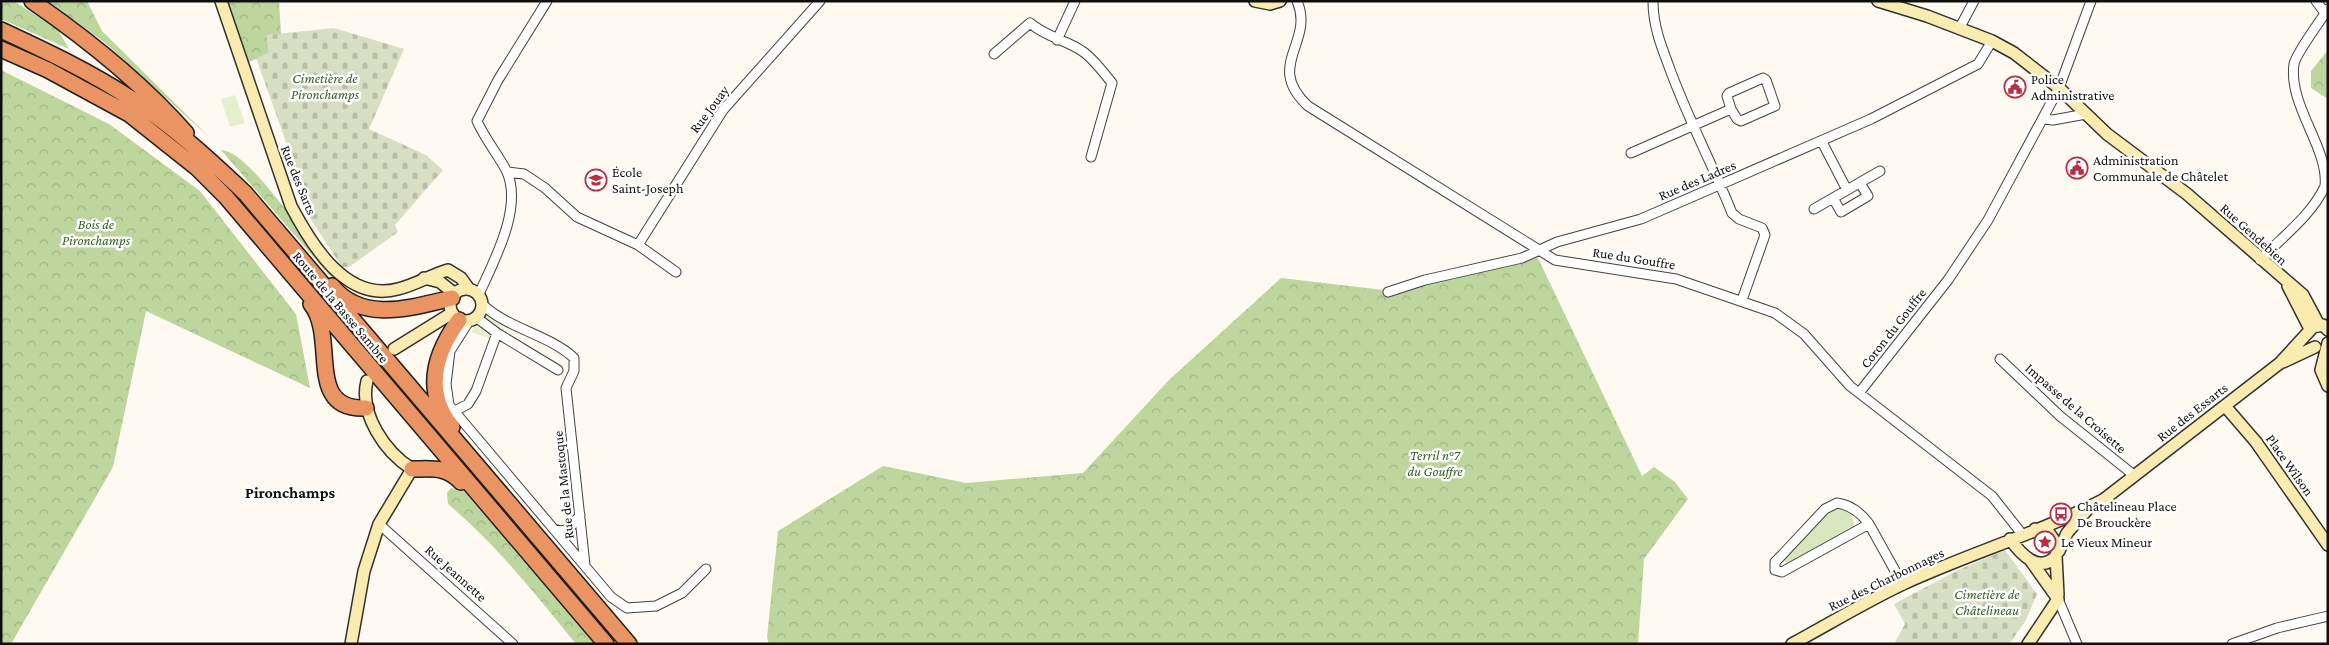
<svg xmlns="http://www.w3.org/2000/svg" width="2329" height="645" viewBox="0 0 2329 645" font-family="'Crimson Pro',serif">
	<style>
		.grass { fill: #d7e7bd }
		.forest { fill: url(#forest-crowns) }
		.cemetery { fill: url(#cemetery-stones) }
		.pitch { fill: #e6efce }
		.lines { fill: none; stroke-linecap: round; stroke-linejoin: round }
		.street-casing { stroke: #424242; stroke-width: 11 }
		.secondary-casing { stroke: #313131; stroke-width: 14 }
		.highway-casing { stroke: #202020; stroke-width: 18 }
		.street { stroke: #fff; stroke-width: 9 }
		.secondary { stroke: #faebb1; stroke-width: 11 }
		.highway { stroke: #eb9463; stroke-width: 15 }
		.labels { text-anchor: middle; stroke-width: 5; stroke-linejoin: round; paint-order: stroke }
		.park-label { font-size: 14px; font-style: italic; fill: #366323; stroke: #fff }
		.poi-label { font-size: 14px; fill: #0f0f0f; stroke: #fff; text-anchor: start }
		.street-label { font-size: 14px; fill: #0f0f0f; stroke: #fff }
		.quarter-label { font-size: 16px; font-weight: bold; fill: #0f0f0f; stroke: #fff }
	</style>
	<defs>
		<pattern id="forest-crowns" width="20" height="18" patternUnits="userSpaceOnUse" patternTransform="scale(1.25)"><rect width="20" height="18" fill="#bcd69d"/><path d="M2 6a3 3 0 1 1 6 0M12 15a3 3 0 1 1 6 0" fill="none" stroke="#a0b686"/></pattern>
		<pattern id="cemetery-stones" width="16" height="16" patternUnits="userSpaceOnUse" patternTransform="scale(1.25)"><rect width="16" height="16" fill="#d9dfc3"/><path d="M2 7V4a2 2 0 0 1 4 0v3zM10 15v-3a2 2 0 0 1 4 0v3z" fill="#b9bea6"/></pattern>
	</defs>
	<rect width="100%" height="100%" fill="#fefaf1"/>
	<!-- grass -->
	<path class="grass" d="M1836 506 1851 512 1854 524 1851 530 1789 564 1785 562 1784 559 1825 515Z"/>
	<!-- forest -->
	<path class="forest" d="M1 1H14L58 30 69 49 1 19Z
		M48 1H87L102 31 210 138 104 42Z
		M225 1H279L281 34 267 35 269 53 247 63Z
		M2328 50V99L2311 88V71Z
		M1 70 109 124 200 191 296 314 310 388 146 311 113 467 11 644H1Z
		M221 150C253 151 317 259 345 285L337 284Z
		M1537 256 1642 476 1654 467 1675 482 1688 499 1644 559 1638 644H769L767 637 778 531 883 466 966 483 1083 473 1169 380 1281 278 1384 290Z
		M451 488 463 490 595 644H576C536 595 496 544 448 504L447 493Z"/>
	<!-- cemetery -->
	<path class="cemetery" d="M334 28 404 49 369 129 426 155 443 170 395 225 398 232 349 267H342L304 209 285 139 256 58 269 53 267 35Z
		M2005 550 2037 594 2026 620 2009 644H1894L1905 624 1894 604 1958 570Z"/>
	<!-- pitch -->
	<path class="pitch" d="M235 95 245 123 230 127 221 99Z
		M483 310 513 337 561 365 556 373 509 345 471 332Z"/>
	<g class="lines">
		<!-- street casing -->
		<g class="street-casing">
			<path id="street" d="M1297 1C1315 43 1264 65 1308 106L1555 260 1676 279 1775 313 1804 334 1850 386 1992 496 2022 534
				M1653 1C1653 24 1660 43 1668 64 1686 115 1712 163 1732 213L1739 219 1762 228 1765 235 1742 300
				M2316 1 2325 13
				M1959 29 1974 1
				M1057 40 1075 1
				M994 54 1030 23C1046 37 1066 40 1082 51 1093 58 1103 72 1112 83L1091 157
				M2043 119 2053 120 2086 114
				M1822 142 1847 190
				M1631 153 1731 109 1727 96 1729 93 1763 78 1766 80 1775 106 1741 121 1737 119 1731 109
				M507 172 524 174 545 188 577 217 638 245 676 272
				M1833 198 1841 212 1868 196 1860 183
				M1814 209 1880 171
				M638 245 723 110 820 1
				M2260 260C2282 237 2312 215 2325 186 2329 148 2288 106 2294 64 2296 53 2321 20 2328 9
				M1388 292 1425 280 1522 258 1557 242 1641 219 1871 119 1978 64 1992 41
				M479 294C494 261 524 206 506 170 497 153 485 139 477 121L498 80 547 1
				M482 304C508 329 548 334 574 358V371L566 388 585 565
				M477 318 497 333 558 370
				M469 321 450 351 446 384 449 405 611 597 627 608 656 606 682 593 706 569
				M2000 359 2060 416 2135 476
				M1859 393 1948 280 1988 220 2059 88 2091 1
				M455 411 468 404 476 391 497 333
				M379 524 513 644
				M1869 524 1782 572 1775 570V562L1781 556 1825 509 1837 503C1851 505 1861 513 1869 524L1903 585
				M554 529 561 531 569 529 580 515
				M2058 599 2077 644
				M2232 644 2277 628 2328 616"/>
		</g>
		<!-- secondary casing -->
		<g class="secondary-casing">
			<path id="secondary" d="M221 1 291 206C311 244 346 303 398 289 415 285 431 275 448 270L461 278 469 289
				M1255 1 1270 4 1280 1
				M1878 1 1927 16 1992 41 2014 53 2059 88 2107 134 2187 194 2303 295 2319 325
				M424 278 440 282 455 294
				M2288 286 2310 329
				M450 305a16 16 0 1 1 32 0a16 16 0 1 1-32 0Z
				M2328 343 2321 370 2328 386
				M394 349 452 313
				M2283 362 2315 347
				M2225 406 2256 442 2328 545
				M2010 539C2020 553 2039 575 2056 556L2058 546 2049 533 2035 529
				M2059 551 2067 533 2087 510
				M2056 556 2058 595
				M2031 561 2058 599
				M351 644 364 571 379 524 412 469C385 452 359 414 367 381
				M1792 644C1829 624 1865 602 1903 584 1968 554 2039 533 2103 500L2280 363 2313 327 2323 325 2328 330
				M2028 644 2058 599"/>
		</g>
		<!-- highway casing -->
		<g class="highway-casing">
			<path id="highway" d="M32 1C87 39 142 83 186 133
				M1 30C46 51 91 72 133 100 173 126 210 160 245 193L629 644
				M1 49 48 70 129 114 197 168 226 197 606 644
				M332 286C362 324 413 307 452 298
				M311 304C338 337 304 411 366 408
				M452 427C423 391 435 353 459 320
				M412 469C432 469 446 466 461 482"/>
		</g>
		<!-- street -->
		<use href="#street" class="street"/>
		<!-- secondary -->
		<use href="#secondary" class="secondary"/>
		<!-- highway -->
		<use href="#highway" class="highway"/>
	</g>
	<!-- icons -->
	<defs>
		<g id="civic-ring" transform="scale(1.125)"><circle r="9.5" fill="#fff" stroke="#b62f43" stroke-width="1.5"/><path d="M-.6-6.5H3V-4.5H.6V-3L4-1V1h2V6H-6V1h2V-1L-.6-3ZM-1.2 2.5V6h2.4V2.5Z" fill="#b62f43"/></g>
		<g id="school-ring" transform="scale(1.125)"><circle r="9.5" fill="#fff" stroke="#b62f43" stroke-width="1.5"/><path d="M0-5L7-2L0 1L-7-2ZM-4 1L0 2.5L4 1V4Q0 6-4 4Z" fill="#b62f43"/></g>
		<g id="bus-ring" transform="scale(1.125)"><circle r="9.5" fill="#fff" stroke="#b62f43" stroke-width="1.5"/><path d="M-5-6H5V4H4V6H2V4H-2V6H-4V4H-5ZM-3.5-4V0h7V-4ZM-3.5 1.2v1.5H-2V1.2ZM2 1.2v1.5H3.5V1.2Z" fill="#b62f43"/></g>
		<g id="sight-ring" transform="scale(1.125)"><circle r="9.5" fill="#fff" stroke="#b62f43" stroke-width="1.5"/><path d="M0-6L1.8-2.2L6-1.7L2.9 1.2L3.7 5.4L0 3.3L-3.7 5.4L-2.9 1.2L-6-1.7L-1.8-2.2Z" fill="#b62f43"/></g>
	</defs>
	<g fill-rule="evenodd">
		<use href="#civic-ring" x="2015" y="87"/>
		<use href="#civic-ring" x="2077" y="168"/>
		<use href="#school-ring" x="596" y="180"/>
		<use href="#bus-ring" x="2061" y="514"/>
		<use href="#sight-ring" x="2045" y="542"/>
	</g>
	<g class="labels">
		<!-- park labels -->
		<g class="park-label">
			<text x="325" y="83">Cimetière de<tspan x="325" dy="16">Pironchamps</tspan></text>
			<text x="96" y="229">Bois de<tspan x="96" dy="16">Pironchamps</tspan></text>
			<text x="1435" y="460">Terril n°7<tspan x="1435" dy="16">du Gouffre</tspan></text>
			<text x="1987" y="599">Cimetière de<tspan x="1987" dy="16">Châtelineau</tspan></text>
		</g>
		<!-- poi labels -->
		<g class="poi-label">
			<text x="2031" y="84">Police<tspan x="2031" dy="16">Administrative</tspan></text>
			<text x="2093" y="165">Administration<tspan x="2093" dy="16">Communale de Châtelet</tspan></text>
			<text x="612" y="177">École<tspan x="612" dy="16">Saint-Joseph</tspan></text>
			<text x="2077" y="511">Châtelineau Place<tspan x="2077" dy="16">De Brouckère</tspan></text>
			<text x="2061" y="547">Le Vieux Mineur</text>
		</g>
		<!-- street labels -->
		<g class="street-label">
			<text transform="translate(709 109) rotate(-53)" y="5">Rue Jouay</text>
			<text transform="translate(299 180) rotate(68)" y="5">Rue des Sarts</text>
			<text transform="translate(1697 180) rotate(-23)" y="5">Rue des Ladres</text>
			<text transform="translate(2254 234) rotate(42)" y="5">Rue Gendebien</text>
			<text transform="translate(1634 258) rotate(9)" y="5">Rue du Gouffre</text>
			<text transform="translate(341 307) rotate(50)" y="5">Route de la Basse Sambre</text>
			<text transform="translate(1893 328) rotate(-52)" y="5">Coron du Gouffre</text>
			<text transform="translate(2076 408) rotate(41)" y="5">Impasse de la Croisette</text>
			<text transform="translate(2192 412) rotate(-38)" y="5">Rue des Essarts</text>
			<text transform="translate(2290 465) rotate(55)" y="5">Place Wilson</text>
			<text transform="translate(563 485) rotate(-96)" y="5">Rue de la Mastoque</text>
			<text transform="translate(456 573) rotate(42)" y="5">Rue Jeannette</text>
			<text transform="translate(1886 579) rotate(-26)" y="5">Rue des Charbonnages</text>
		</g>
		<!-- quarter labels -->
		<g class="quarter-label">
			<text x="290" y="498">Pironchamps</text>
		</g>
	</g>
	<!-- border -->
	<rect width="2329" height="645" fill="none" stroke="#0f0f0f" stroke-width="5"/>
</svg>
